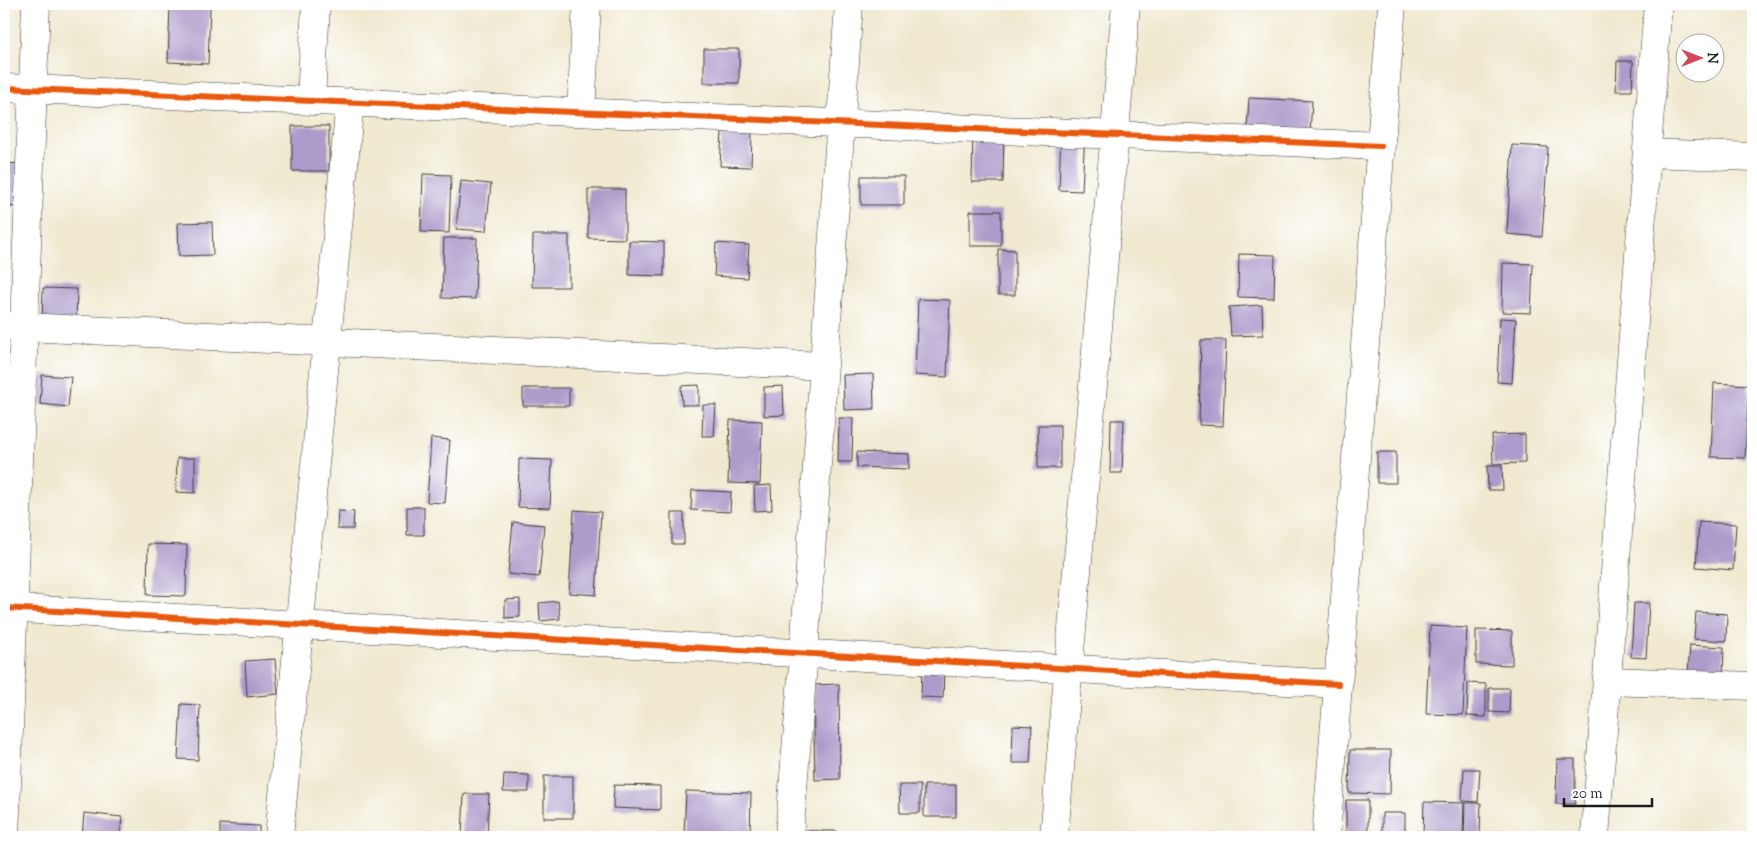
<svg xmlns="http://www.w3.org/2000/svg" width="1757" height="841" viewBox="0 0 1757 841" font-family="'Sorts Mill Goudy',serif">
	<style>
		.building { fill: #ad9ccb }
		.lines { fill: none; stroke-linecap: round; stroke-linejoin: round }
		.minor-casing { stroke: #3c3b37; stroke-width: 29 }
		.minor { stroke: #fff; stroke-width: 28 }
		.cycleway-casing { stroke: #fff; stroke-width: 9 }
		.cycleway { stroke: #e8590c; stroke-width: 6 }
	</style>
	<rect width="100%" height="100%" fill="#fff"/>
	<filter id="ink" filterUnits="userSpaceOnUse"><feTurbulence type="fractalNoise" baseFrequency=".02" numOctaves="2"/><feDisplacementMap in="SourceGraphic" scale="10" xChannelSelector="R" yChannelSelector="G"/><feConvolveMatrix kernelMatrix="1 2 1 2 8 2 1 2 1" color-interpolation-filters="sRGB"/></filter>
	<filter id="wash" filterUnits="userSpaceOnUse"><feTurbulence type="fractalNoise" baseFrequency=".0096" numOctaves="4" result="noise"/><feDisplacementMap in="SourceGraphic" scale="20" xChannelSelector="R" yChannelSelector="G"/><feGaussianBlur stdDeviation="1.12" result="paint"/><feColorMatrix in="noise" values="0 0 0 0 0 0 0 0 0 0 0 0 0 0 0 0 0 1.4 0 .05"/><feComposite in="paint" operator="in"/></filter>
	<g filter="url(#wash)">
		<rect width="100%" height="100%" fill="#f0e9d0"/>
		<g id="blocks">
			<!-- building -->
			<path class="building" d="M1584 4H1601V7H1584Z
				M170 5 210 7 208 64 168 62Z
				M704 49H739V83H704Z
				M1617 61H1633L1632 91H1616Z
				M1249 98 1312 101 1310 134 1247 131Z
				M292 126H329V171H292Z
				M973 131H1004L1003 182H972Z
				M1061 131 1085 132 1082 191 1059 190Z
				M722 132 752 133 751 167 720 166Z
				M1512 145 1548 147 1542 237 1507 234Z
				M21 163 23 206 4 207V164Z
				M423 174 451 175 449 233 421 232Z
				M861 176H904V205H861Z
				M461 181 491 184 486 231 456 229Z
				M588 189H625V239L588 238Z
				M970 211H1001V246H970Z
				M212 222 213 255 179 256 178 223Z
				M533 235H569V287H532Z
				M444 238H477L475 299 442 298Z
				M629 241 664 242V276L629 275Z
				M716 243 749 245 747 278 714 276Z
				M998 249 1015 250V295H998Z
				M1239 254 1275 255 1274 298 1238 297Z
				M1503 263 1533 264 1531 313 1502 312Z
				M43 288 77 289 76 323 42 322Z
				M918 299 950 300 947 377 915 375Z
				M1262 305 1263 335 1231 336 1229 307Z
				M1500 318 1516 319 1512 383 1497 382Z
				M1201 340H1226L1223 426 1199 425Z
				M873 374 874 409 844 410 843 375Z
				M42 375 71 377 68 407 40 404Z
				M1714 383 1749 385 1745 458 1711 457Z
				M699 385V405H682L681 386Z
				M783 386 784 415 764 416V387Z
				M523 388H569V406H523Z
				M703 405H716L714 436H702Z
				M839 418H853L852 462H838Z
				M730 420 762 421 760 484 728 483Z
				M1111 420H1124L1122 473H1110Z
				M1038 425H1060V468H1038Z
				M1525 434V463L1493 464 1492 435Z
				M431 438 450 440 445 503 427 502Z
				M857 452 909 454V469L857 467Z
				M1377 452H1396V483H1377Z
				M177 458H195V493L176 492Z
				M519 459 552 460 550 508 518 507Z
				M1487 466H1502L1503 490H1488Z
				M771 485 772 510 755 511 754 486Z
				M692 490 731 492 730 512 691 510Z
				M407 507H424V535H407Z
				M574 510 601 512 596 595 569 593Z
				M338 511 354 512 353 529H337Z
				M672 513H684V544H672Z
				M513 522 544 525 539 577 508 574Z
				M1699 522 1736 524 1733 570 1696 567Z
				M148 544 187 545 186 596 147 595Z
				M520 599V617L505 618V600Z
				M558 601 560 619 540 621 539 603Z
				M1634 603H1649L1646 658 1631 657Z
				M1696 612 1727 614 1726 641 1694 639Z
				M1430 626 1467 628 1463 715 1426 714Z
				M1476 630 1512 631V665L1476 664Z
				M1690 645 1724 647 1723 676 1688 674Z
				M275 659 278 694 247 697 245 661Z
				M922 669 944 670 943 698 921 697Z
				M1468 683 1486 684V717L1467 716Z
				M839 684 840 779 815 780 813 685Z
				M1489 688H1510L1509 713 1489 712Z
				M181 704 200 705 198 760 178 759Z
				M1013 725 1032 726 1030 763H1012Z
				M1350 750H1391L1390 794 1349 793Z
				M1557 759H1575V804H1556Z
				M1464 769H1480L1478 802 1462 801Z
				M504 774 529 775V792H503Z
				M544 776H573V818H544Z
				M614 785 660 786V810L613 808Z
				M899 785H920V813H900Z
				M924 785H956V817H924Z
				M686 791 751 793 750 837 684 835Z
				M464 794H489L487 837H462Z
				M1346 800H1368V837H1346Z
				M1424 802 1464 803 1463 836 1423 834Z
				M1465 803H1481L1480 837H1464Z
				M84 813 122 817 120 837H82Z
				M1382 813H1405V836H1382Z
				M220 824 259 826V837H220Z
				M803 831H837V837H803Z"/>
		</g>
	</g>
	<g filter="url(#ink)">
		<use href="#blocks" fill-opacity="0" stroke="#3c3b37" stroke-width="1"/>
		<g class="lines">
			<!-- minor casing -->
			<g class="minor-casing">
				<path id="minor" d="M4 88 1381 146
					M311 100 316 4
					M581 112 587 4
					M1647 153 1753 157
					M4 326 824 366
					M4 608 1338 684
					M1607 681 1753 686
					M5 837 36 4
					M279 837 350 102
					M789 837 804 653 849 4
					M1054 837 1126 4
					M1326 837 1392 4
					M1595 837 1658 4"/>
			</g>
			<!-- minor -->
			<use href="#minor" class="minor"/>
			<!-- cycleway casing -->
			<g class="cycleway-casing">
				<path id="cycleway" d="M4 88 1381 146
					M4 608 1338 684"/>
			</g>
			<!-- cycleway -->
			<use href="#cycleway" class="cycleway"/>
		</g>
	</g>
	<!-- margin -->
	<rect width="1757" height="841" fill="none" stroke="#fff" stroke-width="20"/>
	<!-- north arrow -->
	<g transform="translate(1700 58) rotate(90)"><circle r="24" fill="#ffffff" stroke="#a4a4a4"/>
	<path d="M0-4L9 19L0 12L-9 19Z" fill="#d1495b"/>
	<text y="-8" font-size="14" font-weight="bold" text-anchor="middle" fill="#1c1c1c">N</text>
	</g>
	<!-- scale -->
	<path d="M1564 798v8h88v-8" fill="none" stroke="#1c1c1c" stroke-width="2.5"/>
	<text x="1572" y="798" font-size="15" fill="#1c1c1c" stroke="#ffffff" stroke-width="4" paint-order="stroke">20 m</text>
</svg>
